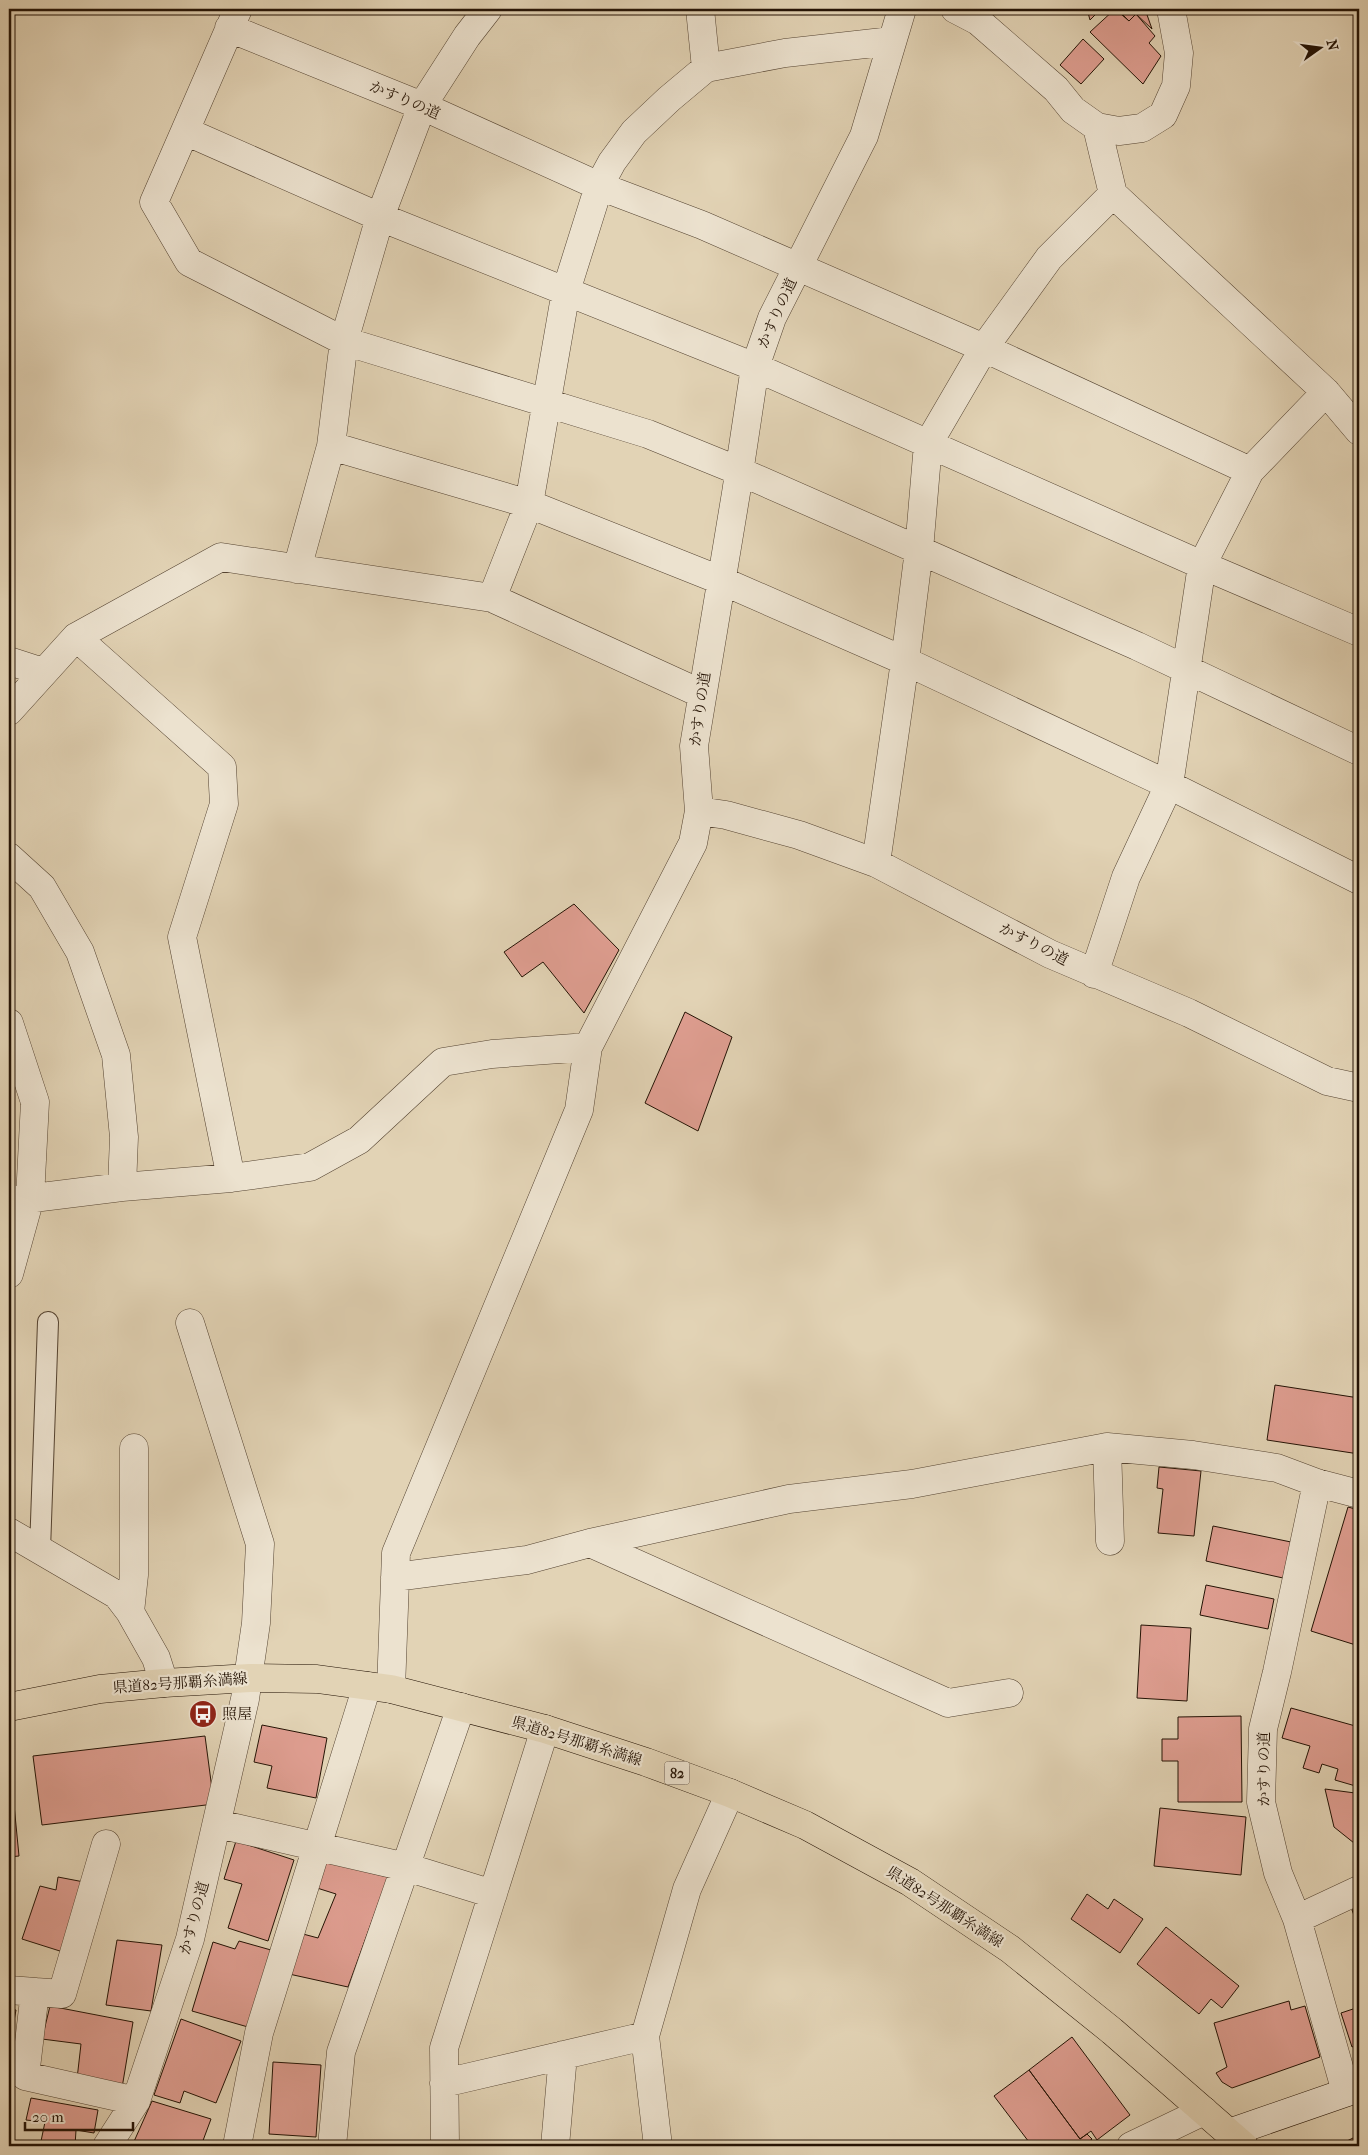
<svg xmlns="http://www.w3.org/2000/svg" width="1368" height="2155" viewBox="0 0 1368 2155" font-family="'IM FELL French Canon','Noto Serif JP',serif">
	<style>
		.building { fill: #df9e91; stroke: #241305 }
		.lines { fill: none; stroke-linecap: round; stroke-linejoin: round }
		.lane-casing { stroke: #544331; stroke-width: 22 }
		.street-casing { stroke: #544331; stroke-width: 29 }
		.secondary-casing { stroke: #241305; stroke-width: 29 }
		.primary-casing { stroke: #241305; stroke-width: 29 }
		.lane { stroke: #ece2cf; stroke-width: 20 }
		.street { stroke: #ece2cf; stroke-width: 28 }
		.secondary { stroke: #ece2cf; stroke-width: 28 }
		.primary { stroke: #e2d3b5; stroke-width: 28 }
		.labels { text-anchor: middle; stroke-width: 4.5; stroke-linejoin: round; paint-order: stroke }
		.shield { fill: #ece2cf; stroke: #605142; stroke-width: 1 }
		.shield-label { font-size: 14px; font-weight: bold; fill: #241305 }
		.street-label { font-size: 15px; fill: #241305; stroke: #ece2cf }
		.poi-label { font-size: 15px; fill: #241305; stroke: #ece2cf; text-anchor: start }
	</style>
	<rect width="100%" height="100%" fill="#e2d3b5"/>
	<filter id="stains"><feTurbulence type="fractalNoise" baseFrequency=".004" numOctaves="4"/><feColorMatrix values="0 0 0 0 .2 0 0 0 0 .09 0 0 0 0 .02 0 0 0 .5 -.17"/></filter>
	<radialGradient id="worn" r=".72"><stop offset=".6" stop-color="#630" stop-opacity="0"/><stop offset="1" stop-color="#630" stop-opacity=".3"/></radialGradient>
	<!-- building -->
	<path class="building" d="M1087 9H1101L1090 20Z
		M1115 9 1129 21 1136 14 1155 36 1149 43 1161 56 1143 84 1090 32Z
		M1117 9H1145L1152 29 1136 14 1129 21Z
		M1083 39 1104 59 1081 84 1060 65Z
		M574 904 619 950 584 1013 543 962 522 977 504 952Z
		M685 1012 732 1037 698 1131 645 1103Z
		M1275 1385 1359 1398V1454L1267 1440Z
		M1159 1467 1201 1471 1194 1536 1158 1533 1163 1489 1157 1488Z
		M1348 1507 1359 1510V1646L1311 1631Z
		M1213 1526 1291 1542 1283 1578 1206 1561Z
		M1206 1585 1274 1599 1268 1629 1200 1615Z
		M1141 1625 1191 1628 1187 1701 1137 1698Z
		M1291 1708 1359 1727V1787L1335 1780 1338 1769 1322 1764 1319 1773 1303 1768 1310 1746 1282 1738Z
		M1241 1716 1242 1802H1178V1761H1162V1739H1178V1717Z
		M262 1725 327 1738 316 1798 267 1788 272 1766 254 1762Z
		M205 1736 214 1804 42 1825 33 1756Z
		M12 1784 19 1856 9 1857V1785Z
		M1325 1789 1355 1793 1359 1796V1847L1334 1827Z
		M1160 1808 1246 1817 1241 1875 1154 1866Z
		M236 1841 294 1860 268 1941 228 1928 242 1884 224 1879Z
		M324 1861 388 1877 348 1987 289 1974 303 1934 318 1938 336 1894 317 1888Z
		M58 1877 84 1882 63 1952 22 1939 40 1886 56 1890Z
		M1087 1894 1108 1909 1114 1899 1143 1919 1120 1953 1071 1919Z
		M1359 1907V1929L1352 1910Z
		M1166 1927 1239 1986 1222 2008 1211 1999 1199 2014 1137 1964Z
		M117 1940 162 1945 151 2011 106 2005Z
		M239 1941 271 1950 248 2027 192 2011 213 1942 235 1949Z
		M1289 2001 1291 2010 1305 2006 1320 2057 1232 2088 1222 2082 1216 2073 1227 2067 1214 2023Z
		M50 2006 133 2022 122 2088 77 2079 81 2044 42 2039Z
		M1359 2007V2044L1352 2047 1341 2013Z
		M9 2009 16 2010 9 2048Z
		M181 2019 241 2041 216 2103 184 2091 180 2103 154 2095Z
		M1072 2037 1130 2115 1097 2140 1091 2131 1080 2139 1029 2070Z
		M273 2062 321 2065 316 2137 269 2134Z
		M1029 2070 1080 2139 1087 2134 1092 2139 1083 2146H1032L994 2096Z
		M31 2098 98 2110 94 2133 76 2130 75 2146H40L45 2122 26 2120Z
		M152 2101 211 2119 201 2146H132Z
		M1359 2135V2146H1343L1347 2141Z"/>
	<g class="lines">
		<!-- lane casing -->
		<g class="lane-casing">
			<path id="lane" d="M40 1550 48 1322"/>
		</g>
		<!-- street casing -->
		<g class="street-casing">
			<path id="street" d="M238 9 185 131 380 217 755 367 1202 565 1359 632
				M700 9 706 68
				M955 9 978 21 1056 89 1073 110 1097 127 1119 131 1142 128 1163 115 1176 86 1179 53 1171 9
				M229 28 422 106 599 186 702 225 984 348 1250 471
				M1097 127 1113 194 1326 392 1359 431
				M185 131 154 202 189 262 344 341 648 434 739 471 1137 646 1359 751
				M331 446 529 504 720 580 905 661 1169 785 1359 880
				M297 569 331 446 344 341 380 217 422 106 467 36 488 9
				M492 598 529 504 566 291 599 186 612 162 634 132 669 99 706 68 785 53 892 41
				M76 637 222 767 224 804 182 937 231 1178
				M9 661 43 672
				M9 711 76 637 221 557 492 598 702 694
				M699 811 726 815 799 835 876 863 1050 954 1189 1013 1327 1081 1359 1088
				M9 857 42 887 80 952 116 1055 124 1137 122 1187
				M876 863 905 661 919 550 928 444 984 348 1049 258 1113 194
				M1094 974 1126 877 1169 785 1202 565 1250 471 1326 392
				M9 1023 35 1102 30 1198 9 1274
				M9 1201 122 1187 231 1178 310 1167 359 1140 443 1062 492 1054 588 1047
				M1107 1447 1110 1541
				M1317 1483 1277 1672 1263 1729 1261 1802 1278 1873 1297 1919 1346 2092
				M9 1532 117 1595 130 1612 156 1658 164 1683
				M590 1543 948 1703 1009 1693
				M395 1577 527 1560 590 1543 789 1499 912 1484 1107 1447 1193 1455 1277 1468 1317 1483 1359 1494
				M130 1612 134 1575V1448
				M391 1689 396 1553 579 1110 588 1047 693 843 699 811 694 746 736 493 755 367 772 318 864 136 902 9
				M218 1824 406 1867 493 1894
				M1297 1919 1359 1890
				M9 1990 62 1994 106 1844
				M35 1992 25 2076 136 2101
				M444 2083 645 2036
				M107 2146 136 2101 190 1939 245 1699 256 1623 260 1544 190 1323
				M237 2146 259 2033 367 1686
				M332 2146 341 2052 461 1707
				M445 2146 444 2048 545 1729
				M555 2146 563 2055
				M658 2146 645 2036 687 1889 730 1793
				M1131 2146 1204 2111"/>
		</g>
		<!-- secondary casing -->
		<g class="secondary-casing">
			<path id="secondary" d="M1229 2133 1359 2088"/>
		</g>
		<!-- primary casing -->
		<g class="primary-casing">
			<path id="primary" d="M9 1707 100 1689 164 1683 250 1678 317 1679 391 1689 545 1729 646 1762 730 1793 805 1825 910 1882 1010 1949 1112 2031 1244 2146"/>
		</g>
		<!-- lane -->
		<use href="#lane" class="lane"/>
		<!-- street -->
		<use href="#street" class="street"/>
		<!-- secondary -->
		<use href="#secondary" class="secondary"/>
		<!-- primary -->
		<use href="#primary" class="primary"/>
	</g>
	<!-- icons -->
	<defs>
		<g id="bus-disc" transform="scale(1.4375)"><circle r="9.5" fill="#8f2418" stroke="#ece2cf"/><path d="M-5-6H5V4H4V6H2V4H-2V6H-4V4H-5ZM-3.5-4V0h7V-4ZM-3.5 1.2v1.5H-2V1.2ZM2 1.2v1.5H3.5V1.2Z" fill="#fff"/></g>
	</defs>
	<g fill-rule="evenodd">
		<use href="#bus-disc" x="203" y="1714"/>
	</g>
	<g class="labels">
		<!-- shield labels -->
		<rect class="shield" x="664.5" y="1761.5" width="25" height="23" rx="4"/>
		<g class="shield-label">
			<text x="677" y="1778">82</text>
		</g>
		<!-- street labels -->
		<g class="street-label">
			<text transform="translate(405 100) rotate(23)" y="5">かすりの道</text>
			<text transform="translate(777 313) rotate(-66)" y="5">かすりの道</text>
			<text transform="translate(700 709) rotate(-82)" y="5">かすりの道</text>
			<text transform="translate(1034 944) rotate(27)" y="5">かすりの道</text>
			<text transform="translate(180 1683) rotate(-4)" y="5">県道82号那覇糸満線</text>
			<text transform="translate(577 1741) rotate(17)" y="5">県道82号那覇糸満線</text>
			<text transform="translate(1264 1769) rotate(-90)" y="5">かすりの道</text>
			<text transform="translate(945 1907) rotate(33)" y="5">県道82号那覇糸満線</text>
			<text transform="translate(194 1918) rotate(-75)" y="5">かすりの道</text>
		</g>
		<!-- poi labels -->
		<g class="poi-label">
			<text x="222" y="1719">照屋</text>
		</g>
	</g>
	<!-- margin -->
	<rect width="1368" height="2155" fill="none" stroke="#e2d3b5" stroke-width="30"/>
	<rect x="10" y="10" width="1348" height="2135" fill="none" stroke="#241305" stroke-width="2.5"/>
	<rect x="15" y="15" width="1338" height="2125" fill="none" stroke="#241305"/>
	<!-- north arrow -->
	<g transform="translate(1320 48) rotate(76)" stroke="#ece2cf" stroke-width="4" paint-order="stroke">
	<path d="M0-4L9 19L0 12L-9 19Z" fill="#241305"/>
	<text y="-8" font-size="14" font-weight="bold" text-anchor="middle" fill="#241305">N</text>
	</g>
	<!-- scale -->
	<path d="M25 2122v8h108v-8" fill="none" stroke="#241305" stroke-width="2.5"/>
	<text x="32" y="2122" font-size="15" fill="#241305" stroke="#ece2cf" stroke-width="4" paint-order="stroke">20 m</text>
	<rect width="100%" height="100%" filter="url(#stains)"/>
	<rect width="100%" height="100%" fill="url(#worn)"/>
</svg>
